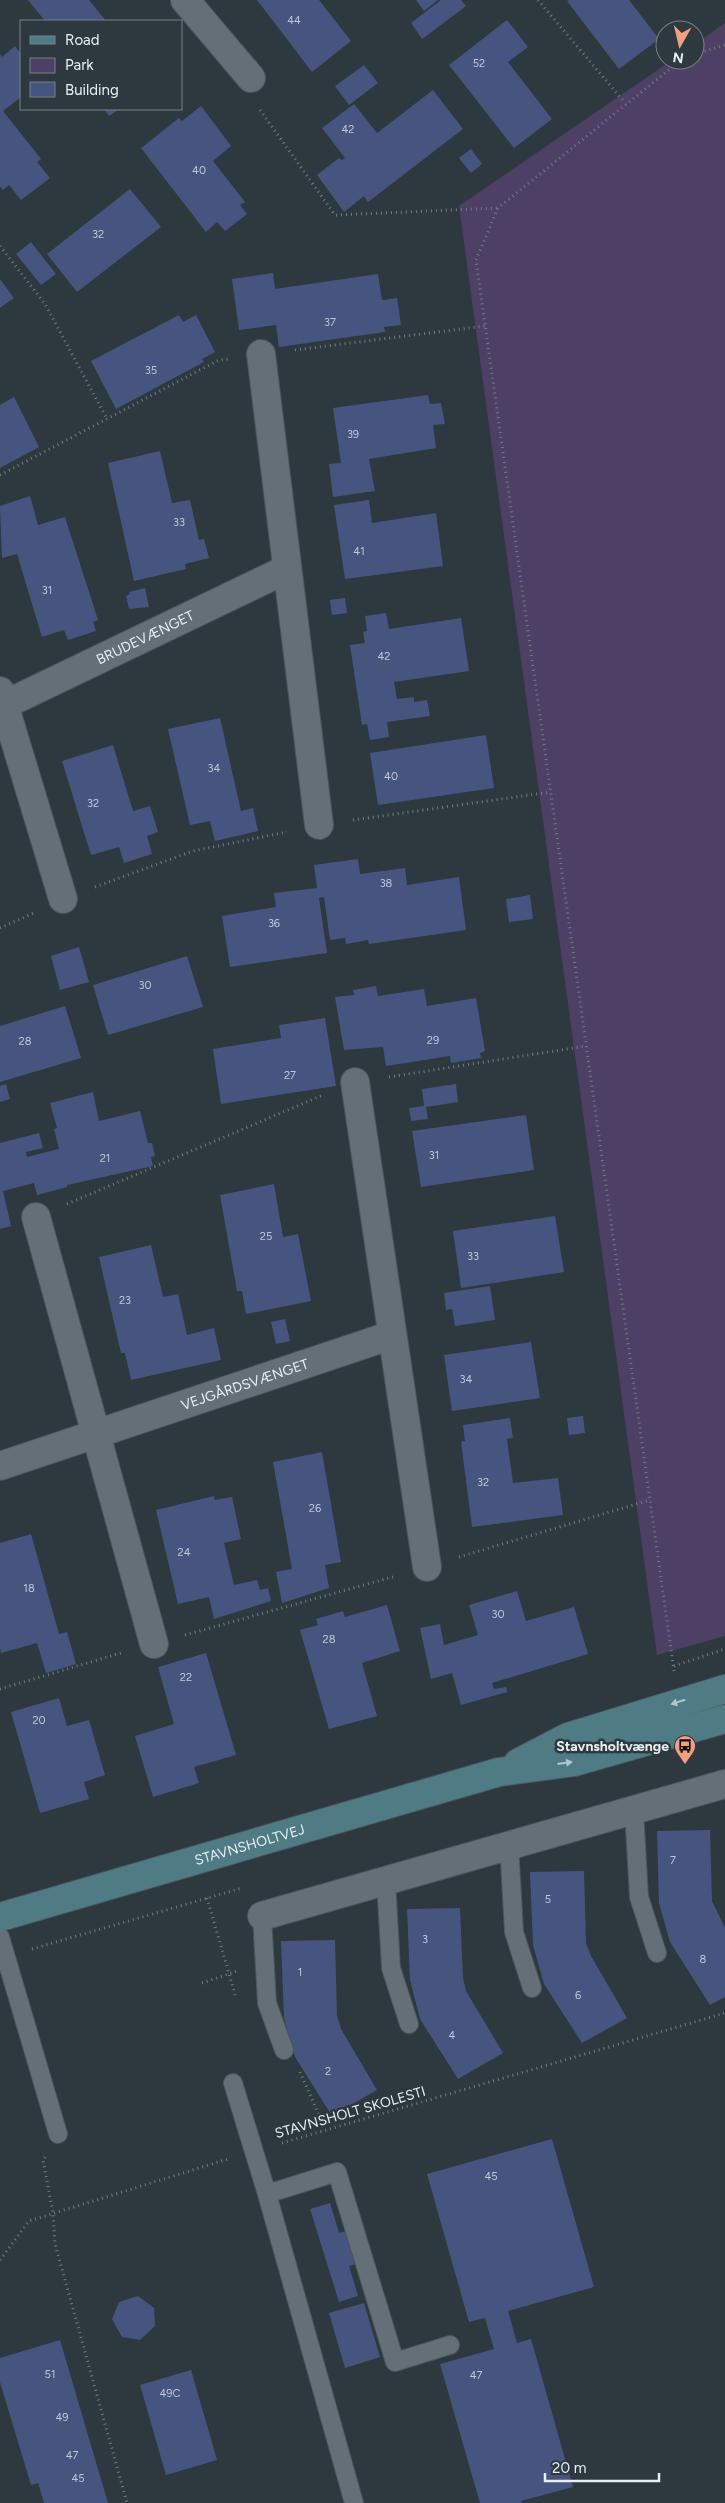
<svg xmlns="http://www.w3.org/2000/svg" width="725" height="2503" viewBox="0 0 725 2503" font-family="Figtree,sans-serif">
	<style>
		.green { fill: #4e3f65 }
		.building { fill: #465580 }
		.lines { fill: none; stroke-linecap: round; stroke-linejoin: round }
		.lane-casing { stroke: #4c555b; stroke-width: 20 }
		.street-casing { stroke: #4c555b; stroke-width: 30 }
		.secondary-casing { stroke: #4c555b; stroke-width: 30 }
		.path { stroke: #747d83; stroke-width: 3; stroke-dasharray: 1 4; stroke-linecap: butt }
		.lane { stroke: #646f77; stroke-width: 18 }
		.street { stroke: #646f77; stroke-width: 28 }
		.secondary { stroke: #4f7c84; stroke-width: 28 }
		.oneway { fill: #b2c7cc }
		.labels { text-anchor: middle; stroke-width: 5; stroke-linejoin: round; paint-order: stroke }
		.number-label { font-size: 11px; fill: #c0c8d6 }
		.street-label { font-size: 14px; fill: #e8eff3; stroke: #2d383f }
		.poi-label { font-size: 14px; font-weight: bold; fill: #e8eff3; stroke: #2d383f; text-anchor: end }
	</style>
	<rect width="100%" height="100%" fill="#2d383f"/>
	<!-- green -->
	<path class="green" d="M725 23V1636L657 1655 459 206 672 60H695V44Z"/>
	<!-- building -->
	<path class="building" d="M28 0H89L106 21H45Z
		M257 0H319L351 41 312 72Z
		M416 0H438L424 11Z
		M441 0H461L466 6 422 39 411 23Z
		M569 0H629L659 39 619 69 567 1Z
		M507 20 528 47 508 62 552 119 514 148 449 65Z
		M15 46 21 54V97L3 111 41 159 37 162 50 178 21 200 9 185 3 190 0 186V54L2 57Z
		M364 65 378 83 349 105 335 86Z
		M433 90 463 129 368 202 364 196 344 212 317 175 339 158 342 160 345 158 322 128 354 104 377 133Z
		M201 106 231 146 213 161 245 202 240 205 247 214 225 231 217 222 206 232 141 148 179 118 182 121Z
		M104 109H119L109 116Z
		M471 149 482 164 471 173 459 158Z
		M130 189 161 227 77 292 47 254Z
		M31 242 56 274 41 285 16 254Z
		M273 273 275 289 378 274 382 300 397 298 401 325 384 327 385 332 279 347 276 325 239 330 232 279Z
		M0 279 14 298 0 308Z
		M179 315 183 322 196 315 215 352 202 359 204 362 116 409 91 361Z
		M428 395 430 404 441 403 445 424 433 425 436 448 369 459 375 491 333 497 329 464 341 463 333 408Z
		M14 397 39 447 0 468V405Z
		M160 451 172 503 190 500 199 540 204 539 209 558 185 564 186 569 134 581 108 463Z
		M30 496 38 525 65 517 98 620 93 622 96 631 68 640 64 630 42 637 17 554 2 558 0 506Z
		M369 500 372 523 436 513 443 566 345 579 334 505Z
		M145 588 149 607 129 609 126 596 130 594 129 592Z
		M345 598 347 613 332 615 330 600Z
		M386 613 389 629 461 618 469 671 394 682 397 699 414 697V702L427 700 430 716 387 722 389 737 370 740 367 724 362 725 350 645 365 643 363 632 367 631 365 616Z
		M220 718 241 811 253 808 258 831 215 841 210 821 190 825 168 729Z
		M486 735 494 788 378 805 370 753Z
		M113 745 133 811 150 806 158 832 147 836 152 854 124 863 119 847 91 855 62 761Z
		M358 859 360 874 405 868 407 885 459 877 466 930 369 944 368 940 346 944 345 938 330 940 324 897 319 898 327 953 230 967 222 916 276 907 274 893 317 888 314 865Z
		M530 895 533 919 509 922 506 899Z
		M79 947 89 982 60 990 51 956Z
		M187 956 203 1007 108 1035 93 985Z
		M376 986 378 996 424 989 427 1006 476 998 485 1051 480 1053 481 1058 451 1063 450 1056 386 1066 383 1047 344 1050 335 997 354 995 353 990Z
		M65 1006 81 1058 0 1082V1026Z
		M325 1018 336 1086 221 1104 213 1049 281 1038 279 1025Z
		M6 1084 10 1099 0 1102V1086Z
		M456 1084 458 1102 426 1107 428 1119 411 1121 409 1108 424 1106 422 1089Z
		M93 1092 99 1121 140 1111 148 1143H152L155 1156 151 1157 153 1166 67 1185V1187L37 1195 34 1183 3 1191 11 1226 0 1229V1143L39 1133 43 1148 26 1152 27 1157 59 1149 54 1129 57 1128 50 1103Z
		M526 1115 534 1170 421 1187 412 1131Z
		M274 1184 283 1237 298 1234 311 1301 246 1314 242 1291H237L220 1195Z
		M555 1216 564 1272 461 1288 453 1231Z
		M151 1245 163 1297 178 1294 187 1335 214 1328 221 1360 131 1380 125 1353H121L99 1257Z
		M490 1286 495 1320 455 1326 452 1309 446 1310 444 1293Z
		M285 1319 290 1341 276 1344 271 1322Z
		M531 1342 540 1398 452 1411 444 1355Z
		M583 1416 585 1433 569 1435 567 1418Z
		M510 1418 513 1438 507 1439 513 1483 558 1478 563 1515 472 1527 461 1442 465 1441 463 1425Z
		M322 1452 341 1562 325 1565 329 1588 282 1603 276 1572 292 1569 273 1462Z
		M214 1496 215 1500 232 1497 241 1539 224 1543 234 1585 257 1580 260 1590 268 1588 271 1601 214 1619 209 1597 178 1604 156 1510Z
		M31 1534 59 1634 67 1632 76 1664 46 1673 37 1643 1 1653 0 1648V1543Z
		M517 1591 526 1621 574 1607 588 1654 492 1683 494 1689 506 1687 507 1692 461 1705 452 1673 431 1679 420 1628 440 1624 444 1645 478 1635 469 1605Z
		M387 1605 400 1651 362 1663 377 1716 329 1729 300 1630 318 1625 316 1619 343 1611 345 1617Z
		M206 1653 236 1755 194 1767 199 1783 153 1797 135 1736 174 1724 158 1667Z
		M59 1698 67 1726 89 1720 105 1775 84 1782 89 1799 40 1813 11 1712Z
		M710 1830 712 1901 725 1928V1997L710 2005 670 1942 659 1903 657 1831Z
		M584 1871 586 1943 591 1956 627 2018 582 2043 544 1984 533 1945 530 1872Z
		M460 1908 463 1978 466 1991 503 2053 458 2079 420 2019 410 1980 407 1909Z
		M335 1940 337 2016 341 2029 377 2090 332 2116 295 2057 284 2018 281 1941Z
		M552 2139 594 2287 508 2311 517 2343 531 2339 573 2487 521 2501 522 2503H480L440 2364 494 2349 485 2318 469 2322 427 2174Z
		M330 2203 339 2233 346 2231 356 2264 349 2266 358 2296 339 2302 310 2209Z
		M138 2296 154 2308 155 2326 140 2340 122 2337 112 2319 119 2302Z
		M364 2303 380 2357 345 2368 329 2313Z
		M60 2340 108 2503H44L38 2483 31 2485 0 2382V2358Z
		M191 2370 217 2460 166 2475 140 2385Z"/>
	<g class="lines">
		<!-- lane casing -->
		<g class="lane-casing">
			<path id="lane" d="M634 1810 639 1897 657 1953
				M509 1844 514 1932 532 1988
				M386 1880 391 1968 409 2024
				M262 1916 267 2003 284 2050
				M0 1937 58 2134
				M233 2083 267 2194 337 2172 395 2362 450 2345
				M267 2194 354 2503"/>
		</g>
		<!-- street casing -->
		<g class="street-casing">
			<g id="street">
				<path d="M185 0 251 78"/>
				<path d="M261 354 319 825"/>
				<path d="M0 691 63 899"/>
				<path id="s1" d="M0 707 287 569"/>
				<path d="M355 1082 427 1567"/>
				<path d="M36 1217 154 1644"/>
				<path id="s2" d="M0 1466 392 1335"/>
				<path d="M262 1916 725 1784"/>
			</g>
		</g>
		<!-- secondary casing -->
		<g class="secondary-casing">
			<g id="secondary">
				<path d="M518 1763 568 1737 725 1689"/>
				<path id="s3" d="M0 1917 499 1772 574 1762 725 1719"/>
			</g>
		</g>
		<!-- path -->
		<path class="path" d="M538 0 625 103
			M695 54 725 45
			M260 110 335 215 498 208
			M0 246 45 304 107 419
			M295 350 485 326
			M0 475 219 360 229 359
			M353 820 551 792
			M95 887 193 851 287 832
			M0 928 34 913
			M389 1077 586 1046
			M67 1204 323 1095
			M459 1557 650 1500
			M185 1635 396 1576
			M674 1666 725 1649
			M674 1671 476 260 498 208 681 60
			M0 1689 121 1653
			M207 1898 236 1998
			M32 1949 242 1888
			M202 1983 237 1971
			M300 2072 319 2115
			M282 2143 725 2013
			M45 2157 43 2160 53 2213 55 2244 127 2503
			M0 2260 29 2221 228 2159"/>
		<!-- lane -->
		<use href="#lane" class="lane"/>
		<!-- street -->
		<use href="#street" class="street"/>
		<!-- secondary -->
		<use href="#secondary" class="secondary"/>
	</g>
	<!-- one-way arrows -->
	<defs><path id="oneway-solid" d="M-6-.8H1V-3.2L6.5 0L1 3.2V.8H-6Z" transform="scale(1.25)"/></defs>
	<g class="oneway">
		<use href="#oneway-solid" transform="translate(678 1702) rotate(163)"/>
		<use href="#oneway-solid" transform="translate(565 1763) rotate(-8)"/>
	</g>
	<!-- icons -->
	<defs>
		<g id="bus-pin" transform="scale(1.125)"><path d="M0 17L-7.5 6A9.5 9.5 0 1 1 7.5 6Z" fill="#f2a07f" stroke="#2d383f"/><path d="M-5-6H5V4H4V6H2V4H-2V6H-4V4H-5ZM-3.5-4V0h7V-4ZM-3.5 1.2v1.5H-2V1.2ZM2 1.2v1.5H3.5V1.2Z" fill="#111"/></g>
	</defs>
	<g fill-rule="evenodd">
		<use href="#bus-pin" x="685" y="1746"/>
	</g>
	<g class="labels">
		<!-- number labels -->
		<g class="number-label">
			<text x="294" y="24">44</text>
			<text x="479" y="67">52</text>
			<text x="348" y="133">42</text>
			<text x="199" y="174">40</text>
			<text x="98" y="238">32</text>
			<text x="330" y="326">37</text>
			<text x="151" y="374">35</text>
			<text x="353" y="438">39</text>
			<text x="179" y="526">33</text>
			<text x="359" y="555">41</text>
			<text x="47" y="594">31</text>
			<text x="384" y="660">42</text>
			<text x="214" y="772">34</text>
			<text x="391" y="780">40</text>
			<text x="93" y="807">32</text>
			<text x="386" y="887">38</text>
			<text x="274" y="927">36</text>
			<text x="145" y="989">30</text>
			<text x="433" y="1044">29</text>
			<text x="25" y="1045">28</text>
			<text x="290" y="1079">27</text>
			<text x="434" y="1159">31</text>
			<text x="105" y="1162">21</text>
			<text x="266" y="1240">25</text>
			<text x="473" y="1260">33</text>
			<text x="125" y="1304">23</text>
			<text x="466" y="1383">34</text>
			<text x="483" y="1486">32</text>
			<text x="315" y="1512">26</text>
			<text x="184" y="1556">24</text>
			<text x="29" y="1592">18</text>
			<text x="498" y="1618">30</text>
			<text x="329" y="1643">28</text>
			<text x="186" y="1681">22</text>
			<text x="39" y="1724">20</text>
			<text x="673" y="1864">7</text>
			<text x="548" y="1903">5</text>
			<text x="425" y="1943">3</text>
			<text x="703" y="1963">8</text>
			<text x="300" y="1976">1</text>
			<text x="578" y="1999">6</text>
			<text x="452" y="2039">4</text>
			<text x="328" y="2075">2</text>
			<text x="491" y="2180">45</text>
			<text x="50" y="2378">51</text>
			<text x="476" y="2379">47</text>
			<text x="170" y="2397">49C</text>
			<text x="62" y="2421">49</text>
			<text x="72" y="2459">47</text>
			<text x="78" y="2482">45</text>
		</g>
		<!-- street labels -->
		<g class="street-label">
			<text dy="5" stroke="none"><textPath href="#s1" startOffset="161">BRUDEVÆNGET</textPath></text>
			<text dy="5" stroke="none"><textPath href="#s2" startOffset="258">VEJGÅRDSVÆNGET</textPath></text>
			<text dy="5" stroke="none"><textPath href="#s3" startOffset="260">STAVNSHOLTVEJ</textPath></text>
			<text transform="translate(350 2112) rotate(-16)" y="5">STAVNSHOLT SKOLESTI</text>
		</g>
		<!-- poi labels -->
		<g class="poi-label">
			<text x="669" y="1751">Stavnsholtvænge</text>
		</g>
	</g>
	<!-- legend -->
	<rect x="20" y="20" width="162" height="90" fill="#2d383f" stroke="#788187"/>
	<rect x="30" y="36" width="25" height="8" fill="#4f7c84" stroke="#788187"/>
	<text x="65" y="45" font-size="15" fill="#e8eff3">Road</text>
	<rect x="30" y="58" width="25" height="15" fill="#4e3f65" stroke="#788187"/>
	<text x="65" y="70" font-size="15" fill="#e8eff3">Park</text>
	<rect x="30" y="82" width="25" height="15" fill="#465580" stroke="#788187"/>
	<text x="65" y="95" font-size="15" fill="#e8eff3">Building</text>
	<!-- north arrow -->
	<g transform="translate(680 45) rotate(188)"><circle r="24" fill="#2d383f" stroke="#788187"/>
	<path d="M0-4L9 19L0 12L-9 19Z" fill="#f2a07f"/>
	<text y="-8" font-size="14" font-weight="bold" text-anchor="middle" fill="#e8eff3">N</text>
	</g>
	<!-- scale -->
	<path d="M545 2473v8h114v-8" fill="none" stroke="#e8eff3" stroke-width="2.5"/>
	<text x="552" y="2473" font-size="15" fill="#e8eff3" stroke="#2d383f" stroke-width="4" paint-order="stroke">20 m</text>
</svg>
